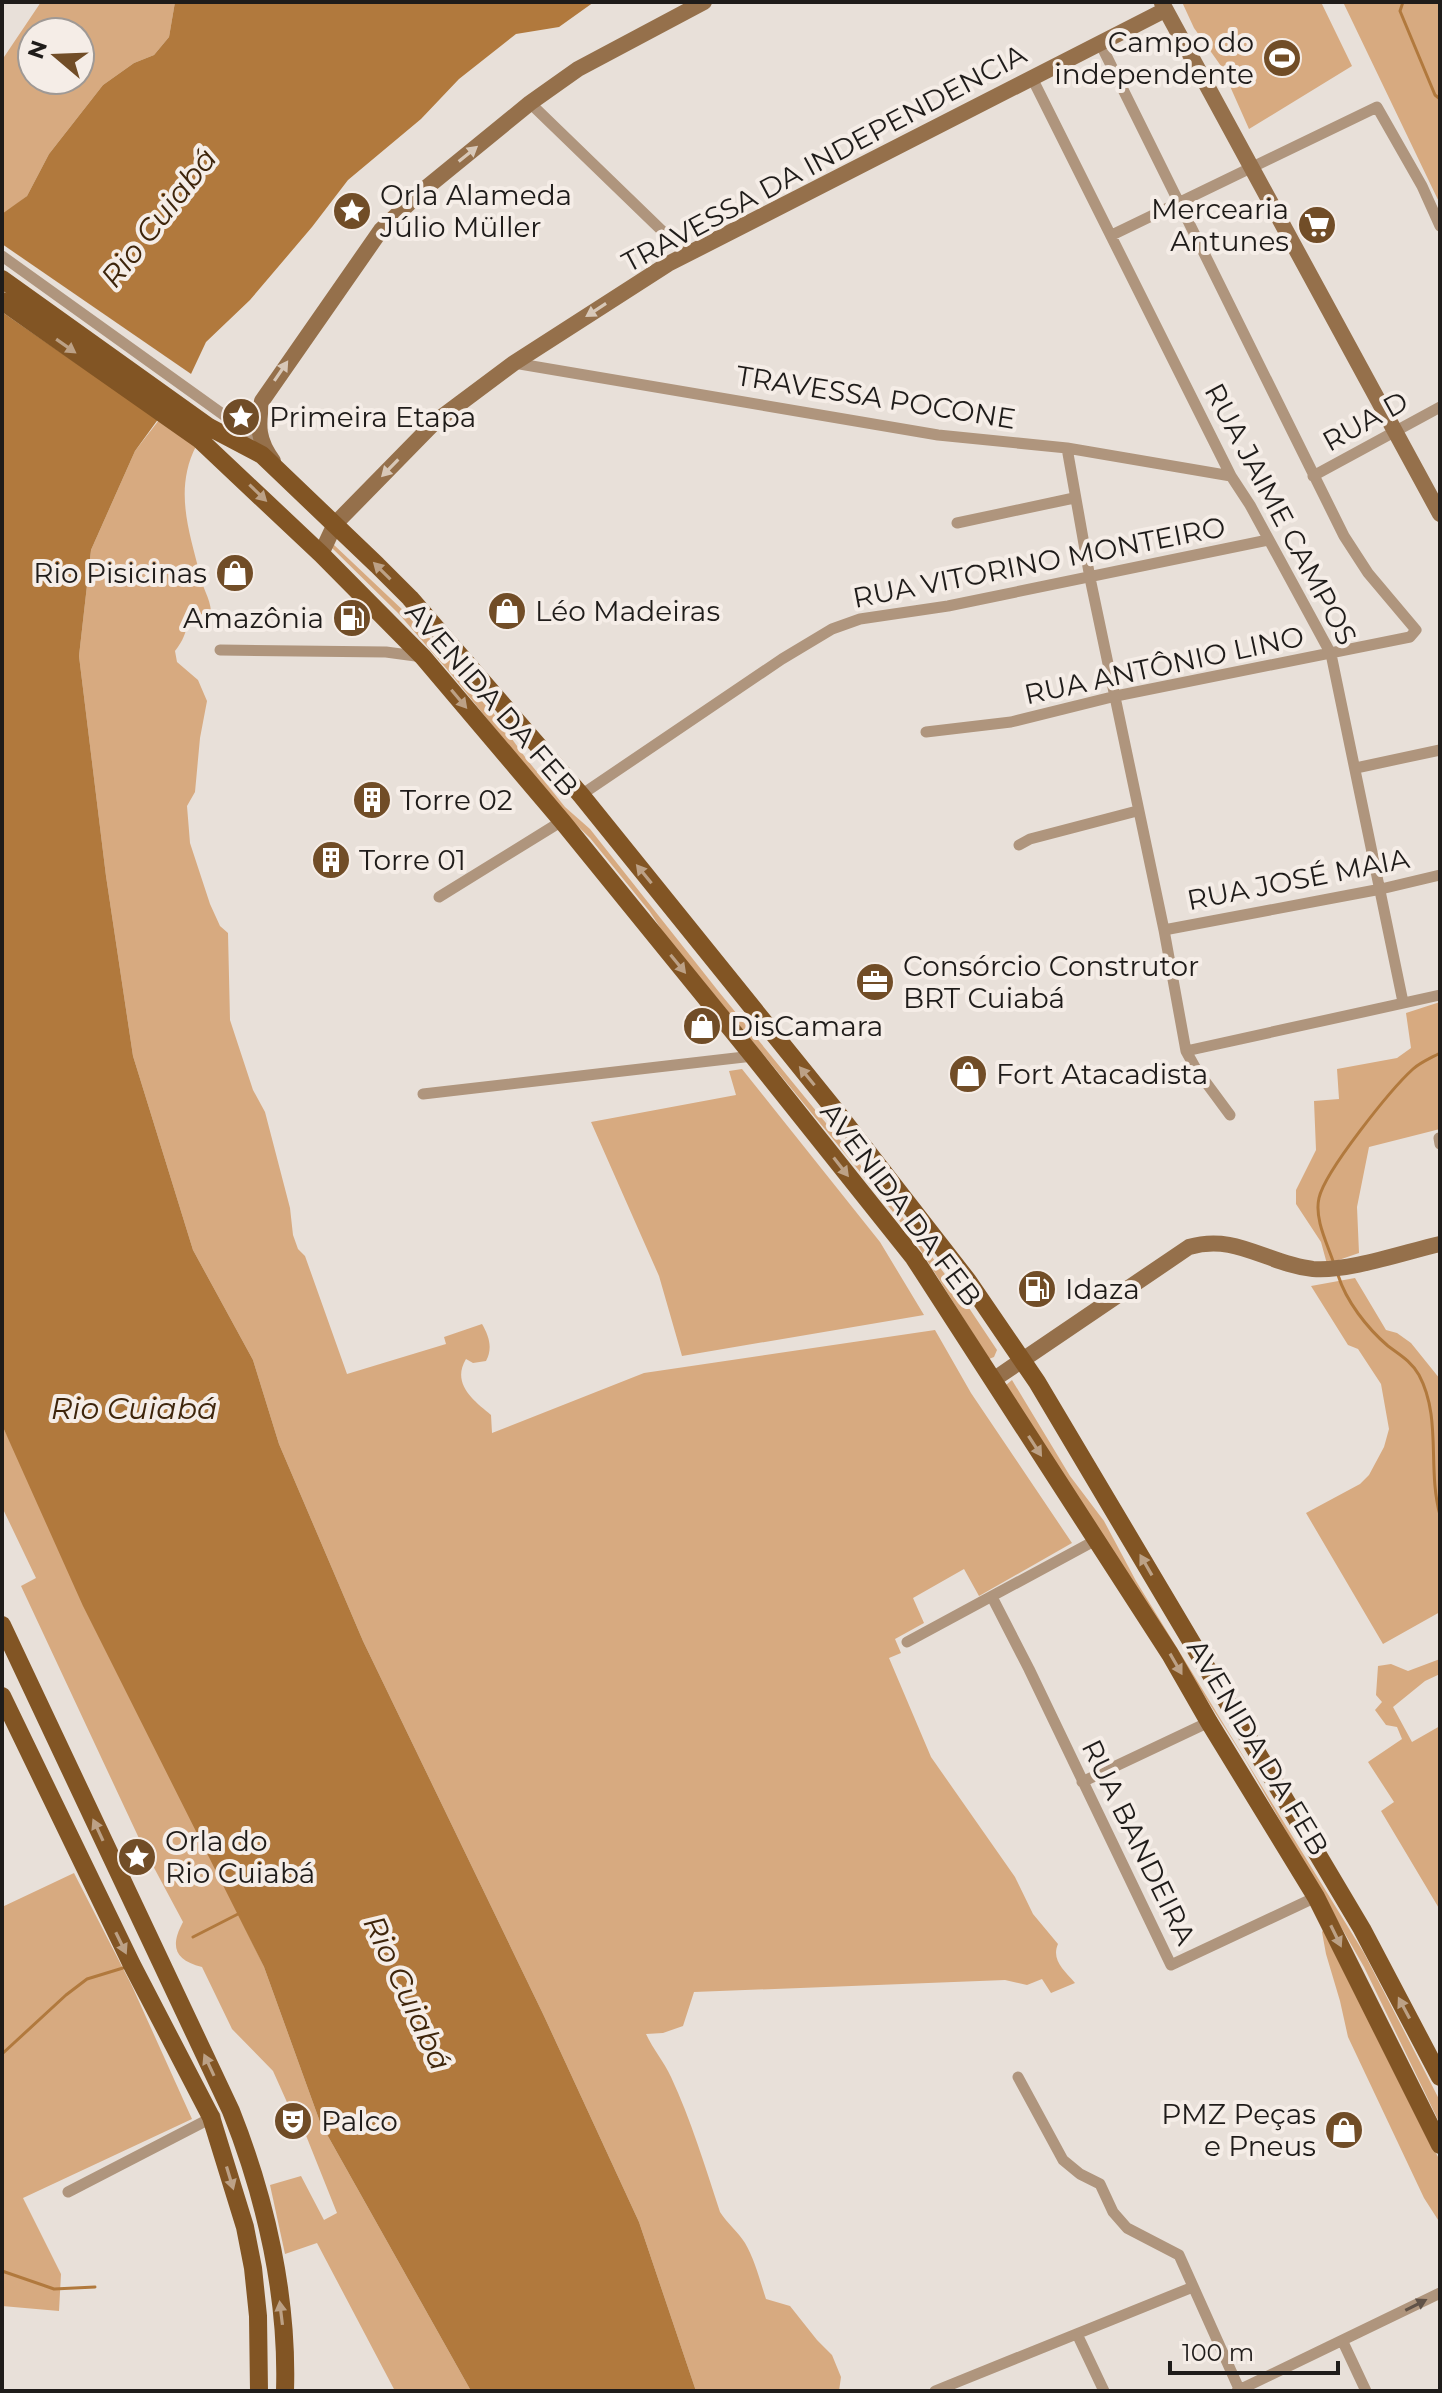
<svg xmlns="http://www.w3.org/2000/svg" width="1442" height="2393" viewBox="0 0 1442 2393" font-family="Montserrat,sans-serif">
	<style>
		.green { fill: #d7aa80; fill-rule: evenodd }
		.water { fill: #b1793d }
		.pier { fill: #e8e0d9 }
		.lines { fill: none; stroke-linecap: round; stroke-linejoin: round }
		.stream { stroke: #b1793d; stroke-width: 3 }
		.street { stroke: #af957d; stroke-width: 11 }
		.secondary { stroke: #95704b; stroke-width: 16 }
		.primary { stroke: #825524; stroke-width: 18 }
		.oneway { fill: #d8c8b8 }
		.oneway2 { fill: #bca186 }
		.oneway3 { fill: #605247 }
		.labels { text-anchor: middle; stroke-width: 8; stroke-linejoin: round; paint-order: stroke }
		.poi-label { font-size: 28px; fill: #1f1c1a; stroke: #f5ede7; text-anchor: start }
		.street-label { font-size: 28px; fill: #1f1c1a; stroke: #f5ede7 }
		.water-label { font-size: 30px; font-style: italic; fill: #3e250b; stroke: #f5ede7 }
	</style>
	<rect width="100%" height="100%" fill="#e8e0d9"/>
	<!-- green -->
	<path class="green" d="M41 2H175L169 37 154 55 134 63 103 85 49 154 27 196 4 214 2 60ZM32 32H80V80H32Z
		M1182 2H1321L1352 66 1249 129 1221 66 1194 28Z
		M1343 2H1440V204Z
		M159 420 196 446C174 490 189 530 200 575 202 587 210 598 211 611 179 620 193 629 175 651L177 662 198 680 207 701 200 738 195 792 187 806 190 843 210 904 220 926 228 933 230 1020 253 1090 265 1112 290 1208 293 1235 298 1249 305 1256 347 1374 446 1344 444 1337 482 1324C489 1336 493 1348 486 1361L473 1363 466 1359C451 1384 474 1401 491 1415L492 1433 644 1373 935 1330 971 1393 1072 1543 979 1596 964 1569 913 1598 924 1623 895 1639 901 1653 889 1658 931 1757 1015 1877 1033 1914 1058 1944C1051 1960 1064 1970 1075 1983L1051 1993 1042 1979 1027 1985 1005 1980 694 1992 683 2026 663 2033 646 2034C653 2049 664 2062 671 2077 691 2120 705 2166 720 2212 727 2223 738 2232 745 2243 755 2260 760 2281 766 2299L790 2306 817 2340 832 2355 841 2377 839 2391H696L639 2222 544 2016 363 1641 279 1444 253 1360 193 1250 133 1056 106 876 79 656 91 550 135 451Z
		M333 544 407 614 471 682 525 757 565 807 590 829 719 992 897 1210 959 1293 997 1350 994 1357 989 1359 918 1246 893 1212 665 935 650 912 590 838 559 808 451 674 399 614 331 547Z
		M1440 1002V1129L1369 1147 1357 1207 1359 1253 1327 1264 1321 1242 1296 1204V1190L1316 1150 1314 1101 1339 1099 1337 1069 1397 1058 1411 1048 1406 1013Z
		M742 1069 880 1242 924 1315 682 1356 659 1276 591 1122 736 1095 729 1071Z
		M1355 1278 1386 1330 1397 1333 1411 1343 1440 1379V1612L1383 1644 1306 1513 1360 1484 1369 1475 1384 1447 1389 1429 1381 1384 1358 1349 1348 1345 1311 1286Z
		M1012 1380 1070 1476 1104 1521 1136 1581 1364 1953 1440 2101V2124L1364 1967 1246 1761 1006 1385Z
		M2 1425 264 1967 320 2122 471 2391H395L317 2243 285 2254 270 2185 301 2176 324 2220 337 2213 303 2128 299 2129 273 2071 232 2029 202 1967C174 1960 170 1946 183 1922L144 1849 21 1586 36 1578 2 1507Z
		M1440 1659V1674L1425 1681 1393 1707 1412 1742 1440 1726V1910L1381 1811 1394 1802 1368 1762 1402 1739 1397 1727 1386 1725 1375 1710 1382 1702 1376 1695 1378 1666 1391 1664 1408 1671Z
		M74 1873 132 1986 192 2119 23 2198 61 2274 59 2311 2 2306V1907Z
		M1325 1927 1440 2161V2223L1424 2198 1348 2037 1340 2001 1326 1954 1322 1932Z"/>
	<!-- water -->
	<path class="water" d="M175 2H594L559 27 516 34 459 79 421 119 348 180 312 227 250 300 206 342 191 374 135 451 91 550 79 656 106 876 133 1056 193 1250 253 1360 279 1444 363 1641 544 2016 639 2222 696 2391H471L320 2122 264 1967 83 1606 2 1425V214L27 196 49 154 103 85 134 63 154 55 169 37Z"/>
	<!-- pier -->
	<path class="pier" d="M2 244 194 376 163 423 2 312Z"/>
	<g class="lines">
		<!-- stream -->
		<path class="stream" d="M1403 2 1400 11 1435 95 1440 99
			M1334 1264C1328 1245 1314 1219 1319 1198 1325 1171 1391 1089 1413 1069 1421 1062 1431 1058 1440 1053
			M1338 1275C1346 1301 1367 1328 1388 1346 1400 1355 1411 1361 1419 1375 1442 1418 1427 1468 1440 1515
			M193 1937 240 1913
			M2 2054 66 1995 87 1979 123 1968
			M2 2271 54 2289 95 2287"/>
		<!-- street -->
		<path class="street" d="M1032 78 1231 476 1250 505 1331 654 1403 1002
			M530 103 686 254
			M1112 235 1377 107 1422 186 1440 226
			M2 256 260 441
			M514 363 938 435 1067 448 1231 476
			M1067 448 1090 578 1164 930 1186 1051 1196 1069 1230 1115
			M1313 476 1440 407
			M957 523 1074 498
			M220 650 386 652 423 657
			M926 732 1011 722 1116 696 1410 637 1416 630 1368 573 1344 536 1100 43
			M1356 768 1440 750
			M581 795 782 659 832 629 860 619 948 606 1268 540
			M1019 845 1030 839 1137 811
			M439 897 562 821
			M1164 930 1381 889 1440 875
			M1186 1051 1440 995
			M423 1094 753 1056
			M1439 1138 1440 1144
			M992 1597 1029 1669 1171 1965 1316 1897
			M907 1642 1096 1540
			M1082 1782 1209 1722
			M1018 2077 1063 2160 1080 2174 1100 2184 1113 2212 1127 2228 1179 2255 1240 2391
			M68 2192 215 2116
			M1077 2334 1104 2391
			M1343 2342 1366 2391
			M935 2391 1193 2287
			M1237 2391 1440 2293"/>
		<!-- secondary -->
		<path class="secondary" d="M1162 3 1440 514
			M273 461C258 441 257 426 262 401L381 230 421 192 530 103 578 69 704 2
			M321 554 335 524 435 422 514 363 668 264 1165 10
			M993 1380 1189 1247C1236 1233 1267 1264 1313 1269 1348 1272 1405 1252 1440 1244"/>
		<!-- primary -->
		<path class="primary" d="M2 279 209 427 262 455 377 565 410 598 581 795 835 1110 968 1281 1037 1382 1362 1929 1440 2077
			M2 301 200 440 321 554 423 657 562 821 753 1056 914 1258 1170 1654 1209 1722 1316 1897 1440 2145
			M2 1625 231 2111C266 2199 288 2297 285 2391
			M2 1696 132 1965 211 2117 245 2227 253 2268 258 2316 259 2391"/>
	</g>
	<!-- one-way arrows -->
	<defs><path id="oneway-solid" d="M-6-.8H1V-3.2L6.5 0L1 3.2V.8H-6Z" transform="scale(2)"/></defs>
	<g class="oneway">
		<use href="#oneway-solid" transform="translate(468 154) rotate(-39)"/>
		<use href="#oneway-solid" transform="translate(596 310) rotate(147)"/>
		<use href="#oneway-solid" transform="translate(281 371) rotate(-56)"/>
		<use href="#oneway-solid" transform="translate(390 468) rotate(134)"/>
	</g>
	<g class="oneway2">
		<use href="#oneway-solid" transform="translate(66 346) rotate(35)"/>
		<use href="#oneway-solid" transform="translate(258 493) rotate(44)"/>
		<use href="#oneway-solid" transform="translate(382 571) rotate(-135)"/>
		<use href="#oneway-solid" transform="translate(459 699) rotate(50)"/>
		<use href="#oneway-solid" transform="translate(644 874) rotate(-129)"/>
		<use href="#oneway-solid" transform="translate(678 964) rotate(51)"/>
		<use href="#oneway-solid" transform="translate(807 1076) rotate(-129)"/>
		<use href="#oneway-solid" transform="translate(841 1167) rotate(52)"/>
		<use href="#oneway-solid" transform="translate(1035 1446) rotate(57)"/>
		<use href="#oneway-solid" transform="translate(1146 1565) rotate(-120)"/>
		<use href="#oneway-solid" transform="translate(1176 1664) rotate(60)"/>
		<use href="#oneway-solid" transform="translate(98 1830) rotate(-115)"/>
		<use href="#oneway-solid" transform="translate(1336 1936) rotate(64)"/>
		<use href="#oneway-solid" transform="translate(121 1943) rotate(64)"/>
		<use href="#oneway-solid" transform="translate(1404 2008) rotate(-118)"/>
		<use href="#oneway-solid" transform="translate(209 2065) rotate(-115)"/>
		<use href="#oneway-solid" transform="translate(230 2178) rotate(73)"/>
		<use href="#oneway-solid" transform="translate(281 2313) rotate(-97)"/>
	</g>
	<use class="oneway3" href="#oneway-solid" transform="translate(1416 2305) rotate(-27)"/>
	<!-- icons -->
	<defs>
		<g id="stadium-disc" transform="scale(2)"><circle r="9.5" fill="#714d27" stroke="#f5ede7"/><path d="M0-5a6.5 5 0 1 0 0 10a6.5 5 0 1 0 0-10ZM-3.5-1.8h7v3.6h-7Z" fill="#fff"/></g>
		<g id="sight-disc" transform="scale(2)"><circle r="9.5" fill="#714d27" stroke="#f5ede7"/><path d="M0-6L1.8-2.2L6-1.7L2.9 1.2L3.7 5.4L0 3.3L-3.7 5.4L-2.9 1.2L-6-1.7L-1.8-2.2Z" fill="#fff"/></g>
		<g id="supermarket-disc" transform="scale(2)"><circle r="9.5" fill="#714d27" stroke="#f5ede7"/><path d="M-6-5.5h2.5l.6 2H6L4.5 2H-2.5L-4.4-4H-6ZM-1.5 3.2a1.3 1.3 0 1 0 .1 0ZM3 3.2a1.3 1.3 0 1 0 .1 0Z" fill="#fff"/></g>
		<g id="shop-disc" transform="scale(2)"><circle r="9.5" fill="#714d27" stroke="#f5ede7"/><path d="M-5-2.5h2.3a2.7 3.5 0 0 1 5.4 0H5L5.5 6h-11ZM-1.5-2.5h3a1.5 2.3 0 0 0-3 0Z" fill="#fff"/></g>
		<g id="fuel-disc" transform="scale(2)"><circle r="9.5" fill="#714d27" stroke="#f5ede7"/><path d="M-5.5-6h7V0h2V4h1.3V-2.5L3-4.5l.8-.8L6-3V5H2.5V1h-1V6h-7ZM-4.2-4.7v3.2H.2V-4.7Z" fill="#fff"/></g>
		<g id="building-disc" transform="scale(2)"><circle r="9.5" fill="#714d27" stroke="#f5ede7"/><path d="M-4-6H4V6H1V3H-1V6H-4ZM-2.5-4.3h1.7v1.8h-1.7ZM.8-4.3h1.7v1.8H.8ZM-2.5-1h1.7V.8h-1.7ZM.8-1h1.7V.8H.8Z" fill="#fff"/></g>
		<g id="office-disc" transform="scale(2)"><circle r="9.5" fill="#714d27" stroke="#f5ede7"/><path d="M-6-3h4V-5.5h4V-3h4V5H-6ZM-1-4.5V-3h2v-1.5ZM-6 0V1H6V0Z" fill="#fff"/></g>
		<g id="theatre-disc" transform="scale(2)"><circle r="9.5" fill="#714d27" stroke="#f5ede7"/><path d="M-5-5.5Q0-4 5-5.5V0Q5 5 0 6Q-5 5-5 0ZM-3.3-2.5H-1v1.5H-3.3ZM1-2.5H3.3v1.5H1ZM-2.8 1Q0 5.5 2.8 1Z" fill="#fff"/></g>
	</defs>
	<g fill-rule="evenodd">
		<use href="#stadium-disc" x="1282" y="58"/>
		<use href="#sight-disc" x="352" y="211"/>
		<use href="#supermarket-disc" x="1317" y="225"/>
		<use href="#sight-disc" x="241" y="417"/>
		<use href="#shop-disc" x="235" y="573"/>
		<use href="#shop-disc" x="507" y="611"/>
		<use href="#fuel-disc" x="352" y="618"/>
		<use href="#building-disc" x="372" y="800"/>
		<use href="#building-disc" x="331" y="860"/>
		<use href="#office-disc" x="875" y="982"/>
		<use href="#shop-disc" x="702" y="1026"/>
		<use href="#shop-disc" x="968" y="1074"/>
		<use href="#fuel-disc" x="1037" y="1289"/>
		<use href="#sight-disc" x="137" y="1857"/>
		<use href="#theatre-disc" x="293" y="2121"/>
		<use href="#shop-disc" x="1344" y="2130"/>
	</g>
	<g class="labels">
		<!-- poi labels -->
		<g class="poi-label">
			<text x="1254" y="52" text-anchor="end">Campo do<tspan x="1254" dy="32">independente</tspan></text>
			<text x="380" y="205">Orla Alameda<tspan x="380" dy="32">Júlio Müller</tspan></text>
			<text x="1289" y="219" text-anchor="end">Mercearia<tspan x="1289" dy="32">Antunes</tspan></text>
			<text x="269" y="427">Primeira Etapa</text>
			<text x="207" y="583" text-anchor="end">Rio Pisicinas</text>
			<text x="535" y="621">Léo Madeiras</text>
			<text x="324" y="628" text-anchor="end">Amazônia</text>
			<text x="400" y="810">Torre 02</text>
			<text x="359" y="870">Torre 01</text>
			<text x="903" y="976">Consórcio Construtor<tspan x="903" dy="32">BRT Cuiabá</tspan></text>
			<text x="730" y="1036">DisCamara</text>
			<text x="996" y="1084">Fort Atacadista</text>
			<text x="1065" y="1299">Idaza</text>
			<text x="165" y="1851">Orla do<tspan x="165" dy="32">Rio Cuiabá</tspan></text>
			<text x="1316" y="2124" text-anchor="end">PMZ Peças<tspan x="1316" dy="32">e Pneus</tspan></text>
			<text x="321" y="2131">Palco</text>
		</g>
		<!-- street labels -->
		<g class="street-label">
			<text transform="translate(824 158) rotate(-28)" y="10">TRAVESSA DA INDEPENDENCIA</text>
			<text transform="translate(876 397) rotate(9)" y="10">TRAVESSA POCONE</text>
			<text transform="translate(1365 421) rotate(-29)" y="10">RUA D</text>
			<text transform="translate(1281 514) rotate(62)" y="10">RUA JAIME CAMPOS</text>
			<text transform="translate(1039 562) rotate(-11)" y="10">RUA VITORINO MONTEIRO</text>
			<text transform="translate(1164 665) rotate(-12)" y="10">RUA ANTÔNIO LINO</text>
			<text transform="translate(492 699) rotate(49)" y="10">AVENIDA DA FEB</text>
			<text transform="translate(1298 879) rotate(-11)" y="10">RUA JOSÉ MAIA</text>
			<text transform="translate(901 1204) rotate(53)" y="10">AVENIDA DA FEB</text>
			<text transform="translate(1258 1747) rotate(59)" y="10">AVENIDA DA FEB</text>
			<text transform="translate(1139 1842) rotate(64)" y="10">RUA BANDEIRA</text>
		</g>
		<!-- water labels -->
		<g class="water-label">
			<text transform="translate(159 218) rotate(-52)" y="10">Rio Cuiabá</text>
			<text x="134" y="1419">Rio Cuiabá</text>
			<text transform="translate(407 1993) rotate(65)" y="10">Rio Cuiabá</text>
		</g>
	</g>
	<!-- border -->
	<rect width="1442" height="2393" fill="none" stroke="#1f1c1a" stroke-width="8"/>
	<!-- north arrow -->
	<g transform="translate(56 56) rotate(289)"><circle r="38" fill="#f5ede7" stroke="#9f9995" stroke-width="2"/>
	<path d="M0-6L14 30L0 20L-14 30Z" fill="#714d27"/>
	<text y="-12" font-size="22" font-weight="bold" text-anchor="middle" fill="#1f1c1a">N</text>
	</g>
	<!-- scale -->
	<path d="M1170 2361v12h168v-12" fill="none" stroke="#1f1c1a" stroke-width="4"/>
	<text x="1182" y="2361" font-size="24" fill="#1f1c1a" stroke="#f5ede7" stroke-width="6" paint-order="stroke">100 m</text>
</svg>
